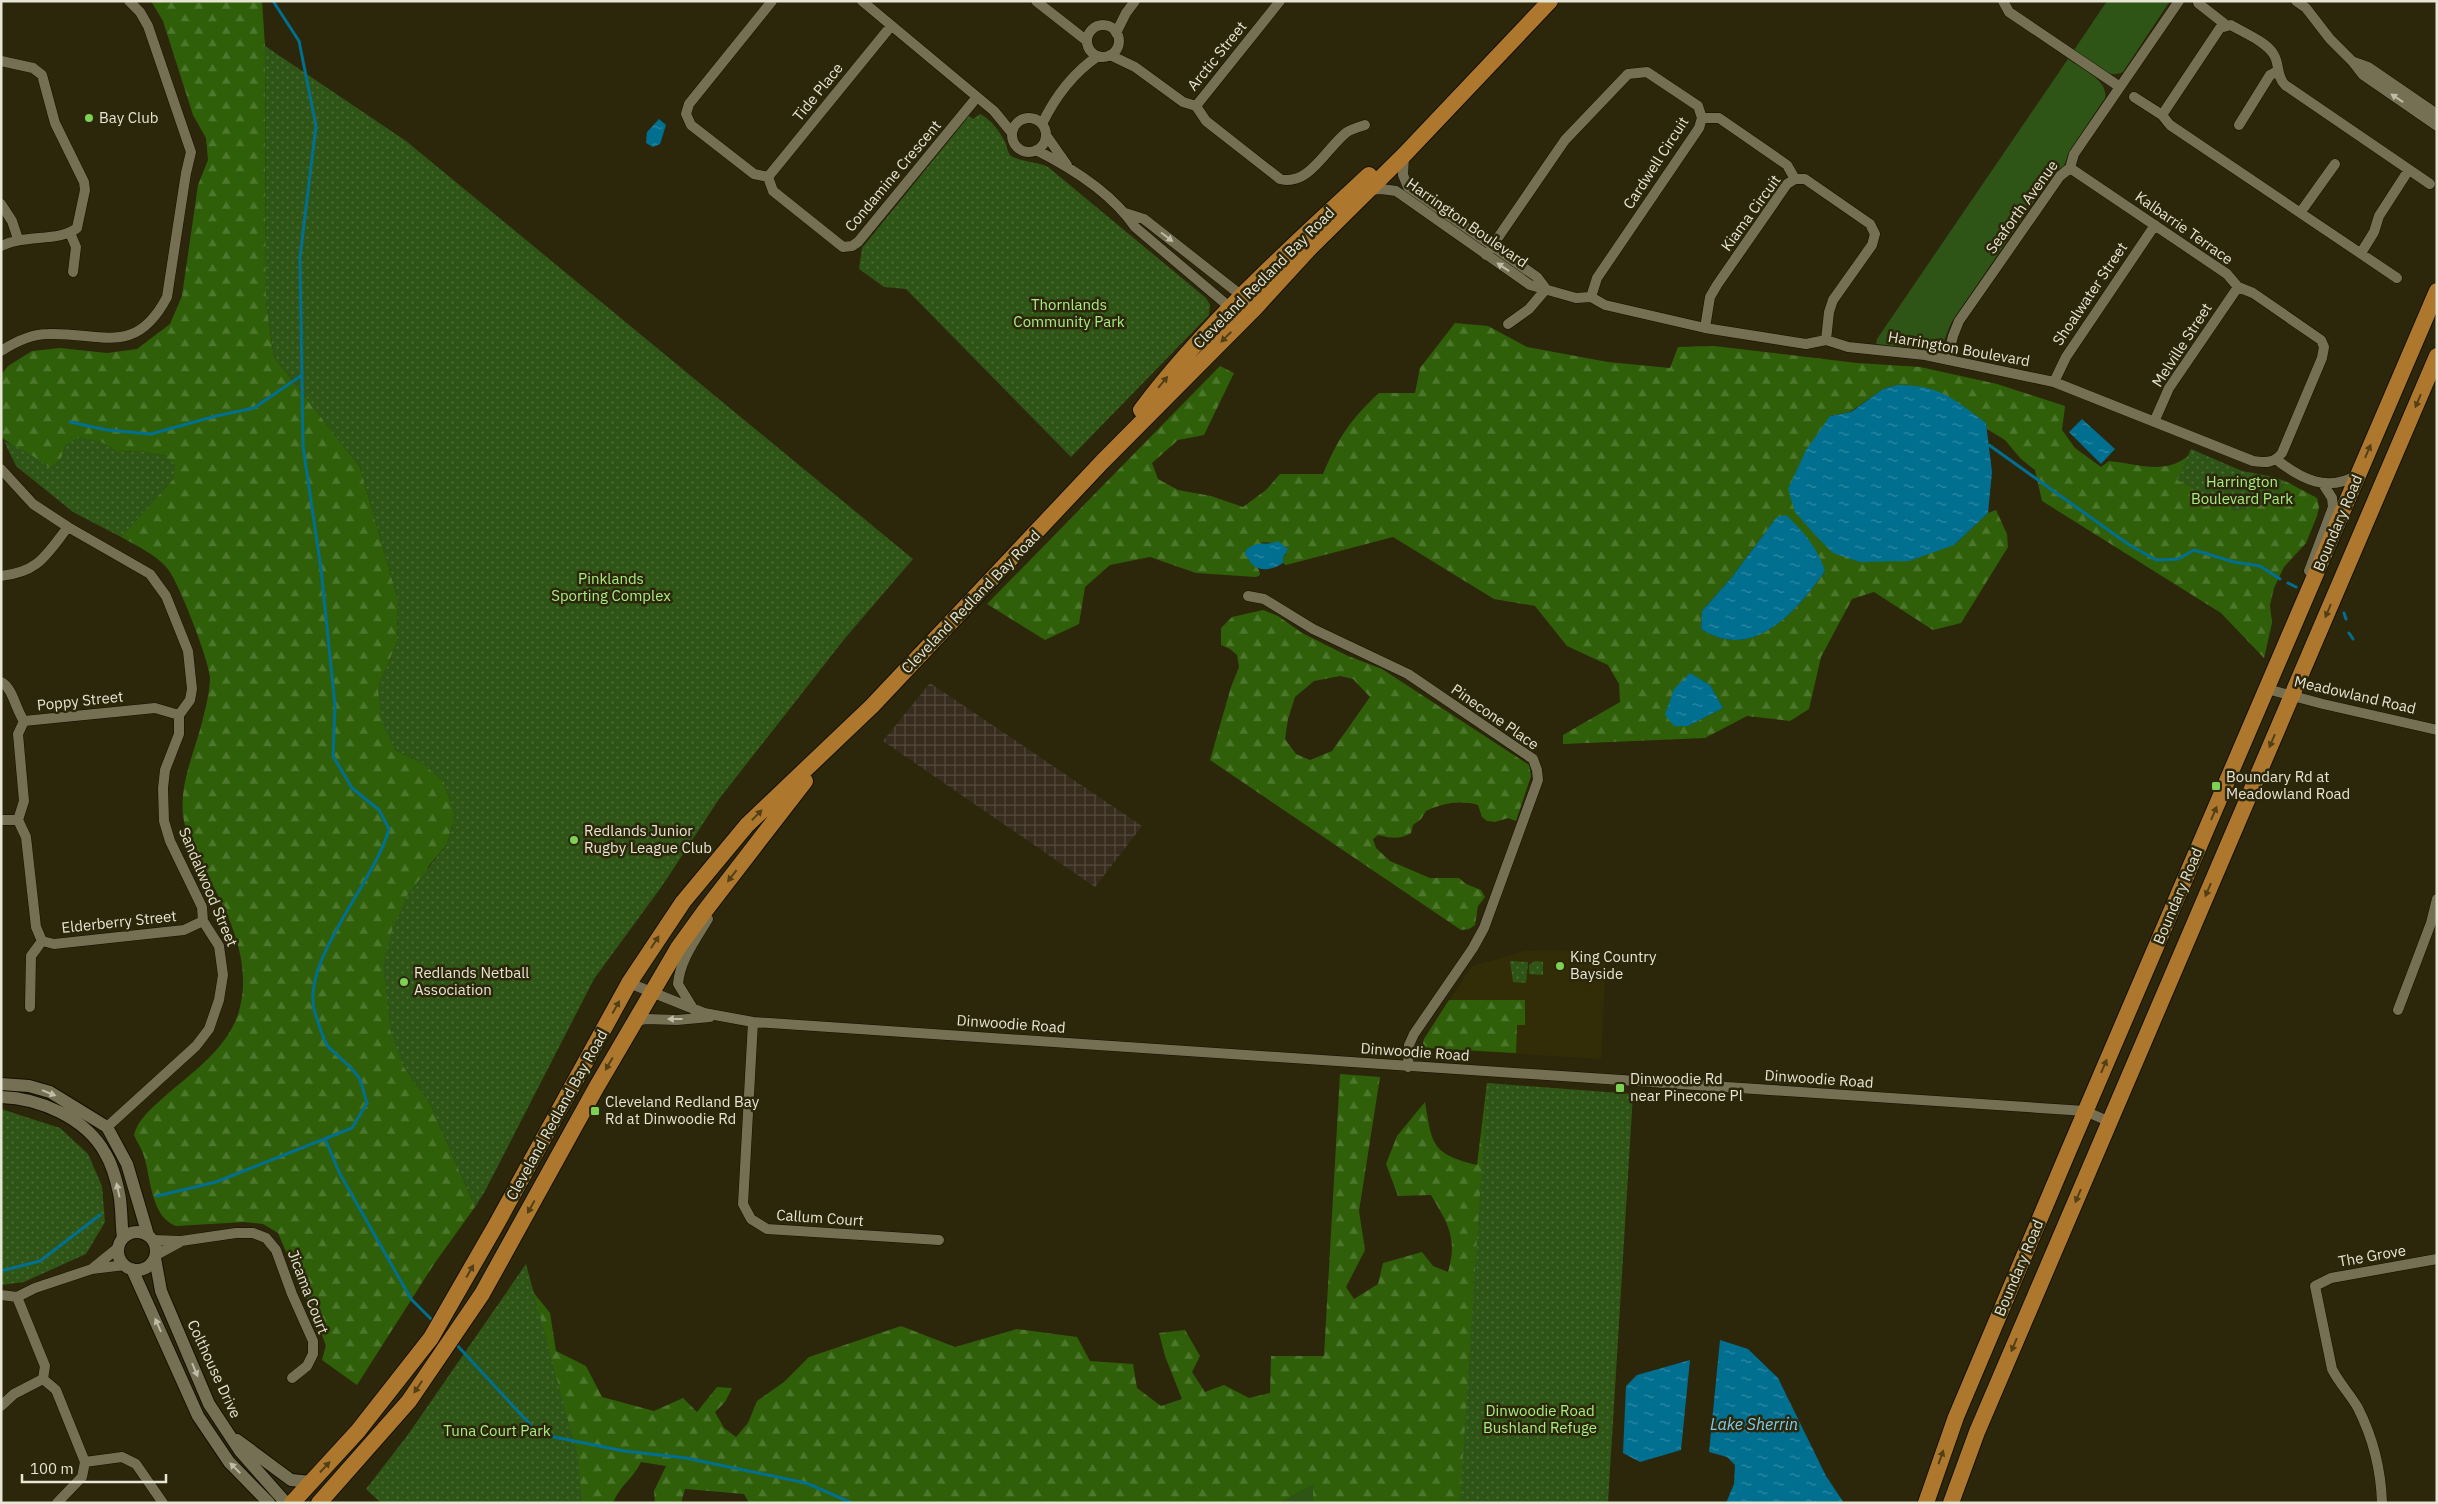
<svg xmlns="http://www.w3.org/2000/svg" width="2438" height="1504" viewBox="0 0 2438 1504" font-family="'IBM Plex Sans',sans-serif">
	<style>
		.built { fill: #322c07 }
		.industrial { fill: url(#industrial-grid) }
		.grass { fill: #2e5516 }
		.forest { fill: url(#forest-firs); fill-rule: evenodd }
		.park { fill: url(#park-dots) }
		.water { fill: url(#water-ripples) }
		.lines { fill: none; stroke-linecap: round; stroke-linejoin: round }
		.stream { stroke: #006f90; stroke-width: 3 }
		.minor-casing { stroke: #140f00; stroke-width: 11 }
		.tertiary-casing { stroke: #140f00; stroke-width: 14 }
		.trunk-casing { stroke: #140f00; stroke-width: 18 }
		.minor { stroke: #757053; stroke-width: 10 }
		.tertiary { stroke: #757053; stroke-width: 12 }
		.trunk { stroke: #ad782e; stroke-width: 16 }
		.oneway { fill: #bfbca7 }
		.oneway2 { fill: #533f16 }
		.poi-dot { fill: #7dd154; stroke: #2c270b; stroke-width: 2 }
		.labels { text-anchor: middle; stroke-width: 5; stroke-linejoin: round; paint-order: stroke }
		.street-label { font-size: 15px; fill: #e7e5d4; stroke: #2c270b }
		.poi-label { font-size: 15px; fill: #e7e5d4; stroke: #2c270b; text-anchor: start }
		.park-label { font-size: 15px; fill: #a7ed84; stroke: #2c270b }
		.water-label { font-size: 16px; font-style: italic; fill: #7ecef0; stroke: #2c270b }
	</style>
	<defs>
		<pattern id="industrial-grid" width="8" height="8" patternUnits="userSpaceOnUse" patternTransform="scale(1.25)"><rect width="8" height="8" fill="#372c1d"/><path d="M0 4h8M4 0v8" fill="none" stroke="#544a3d"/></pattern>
		<pattern id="forest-firs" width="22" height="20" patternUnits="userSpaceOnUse" patternTransform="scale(1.25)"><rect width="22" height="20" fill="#2f6009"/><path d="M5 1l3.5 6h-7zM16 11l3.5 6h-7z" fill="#4d772c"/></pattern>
		<pattern id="park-dots" width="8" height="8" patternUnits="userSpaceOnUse" patternTransform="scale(1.25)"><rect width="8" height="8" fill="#2e5516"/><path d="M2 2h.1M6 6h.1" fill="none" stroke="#4c6d37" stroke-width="1.8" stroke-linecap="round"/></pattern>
		<pattern id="water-ripples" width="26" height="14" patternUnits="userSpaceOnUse" patternTransform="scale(1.25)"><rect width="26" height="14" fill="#006f90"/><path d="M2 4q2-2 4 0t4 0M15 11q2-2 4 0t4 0" fill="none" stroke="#328aa4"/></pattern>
	</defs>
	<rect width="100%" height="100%" fill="#2c270b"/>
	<!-- built -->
	<path class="built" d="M1557 950 1606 957 1601 1059 1426 1048 1423 1044 1424 1039 1472 966 1525 951Z"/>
	<!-- industrial -->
	<path class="industrial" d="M930 683 1142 826 1095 887 883 741Z"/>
	<!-- grass -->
	<path class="grass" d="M2107 1H2170L2123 72C2107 81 2087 59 2074 50Z
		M2068 59C2080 68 2109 80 2105 98L2070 150 2064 166 2054 172 1951 323 1942 346 1931 350 1876 344 1877 339Z
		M1313 1485V1503H1280Z"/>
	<!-- forest -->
	<path class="forest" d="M151 1H262L265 46 266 302 274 357 360 467 398 600 397 642 378 688 395 750 423 763 444 782 455 815 447 844 428 867 403 1066 430 1103 475 1207 434 1264 357 1385 322 1360 326 1345 278 1233 263 1224 244 1222 176 1226C151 1217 151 1179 144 1156 142 1149 137 1142 134 1135 138 1119 151 1109 163 1098 192 1072 228 1049 239 1011 252 966 232 921 211 882 200 862 188 843 184 821 177 785 197 748 204 714 207 703 210 688 210 677 209 660 178 580 167 568 155 554 137 546 121 537L174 478 166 456 140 451 117 452 100 441 66 444 61 459 50 468C42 462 3 441 1 436V375L8 366 32 351 60 348 107 353 137 349 170 324 182 296 198 185 208 160 206 138 193 115 163 21Z
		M1455 323 1488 326 1527 347 1608 362 1670 368 1678 347 1714 346 1857 363 1920 367 1997 384 2065 406 2062 430 2075 448 2101 467 2109 461C2138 464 2167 476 2190 454L2222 493 2274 502 2285 481 2317 498 2319 507 2317 516 2306 543 2284 567 2274 588 2270 605 2272 623 2264 658 2221 613 2042 501 2035 470 2021 459 2005 440 1987 429 1986 423 1897 385 1883 389 1850 412 1830 416 1954 545 1988 513 1996 510 2007 534 2008 547 1961 623 1933 630 1874 592 1852 599 1821 657 1809 709 1790 721 1747 716 1705 738 1563 744V735L1620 702 1619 684 1608 665 1567 646 1535 606 1494 599 1393 537 1286 565 1283 563V558L1286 554 1273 543 1263 542 1249 557 1259 570 1260 575 1256 577 1196 573 1150 557 1110 565 1085 587 1079 624 1045 640 987 604 1220 366 1234 373 1204 435 1178 440 1152 463 1158 479 1178 490 1211 496 1243 507 1266 490 1280 474H1323C1339 437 1349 421 1379 393H1415L1420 368ZM1773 522 1825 571C1797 611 1753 663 1701 629L1702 611 1732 577ZM1689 673 1710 685 1723 708 1688 726Z
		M1263 610 1278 616 1302 633 1348 656 1382 669 1529 765 1531 776 1516 821 1508 818 1495 822 1487 821 1482 817 1478 805C1460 800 1443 803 1426 811L1421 819 1413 825 1411 833C1399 840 1391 838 1378 835L1373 839 1376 848 1390 861 1430 878H1459L1466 884 1481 890 1485 897 1478 906 1475 925 1469 929 1461 930 1210 760 1231 687 1239 667 1237 655 1230 649 1221 645V628L1232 617ZM1340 676 1353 679 1370 697 1332 751 1310 760 1296 754 1285 739 1288 719 1295 697 1314 681Z
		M1449 1000H1525V1025H1517L1516 1053 1426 1048 1423 1044 1424 1039Z
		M1340 1074 1380 1077 1359 1211 1365 1250 1346 1287 1354 1299 1378 1284 1383 1263 1422 1252 1433 1266 1448 1272C1458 1238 1448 1224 1431 1195L1398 1196 1386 1164 1397 1136 1425 1102C1432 1145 1432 1154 1477 1165L1487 1083 1629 1104 1540 1503H1313V1485L1280 1503H749L744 1494 685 1489 681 1503H655L654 1491 666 1466 641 1462C633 1479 620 1485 613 1503H496L526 1283 550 1313 556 1351 586 1366 602 1397 654 1411 683 1398 697 1412 717 1387 732 1388 725 1402 715 1412 724 1428 736 1437 748 1423 757 1401 784 1382 809 1357 901 1326 955 1347 1017 1329 1077 1337 1090 1361 1133 1364 1137 1388 1161 1406 1182 1399 1165 1356 1159 1333 1185 1330 1200 1356 1192 1372 1205 1392 1224 1385 1249 1398 1270 1393 1271 1356H1324Z"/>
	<!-- park -->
	<path class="park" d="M265 46 406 141 913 559 846 637 719 799 662 886 594 979 485 1191 475 1207 430 1103 403 1066 390 1030 383 964 393 927 408 894 447 844 455 815 444 782 423 763 395 750 381 720 378 688 397 642 398 600 360 467 274 357 266 302Z
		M980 114C991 119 1001 133 1006 144 1007 148 1008 152 1010 155 1016 161 1039 162 1048 167L1206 298 1210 305 1209 315 1071 457 906 289 884 287 859 269 862 248 969 116 973 119Z
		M79 437 100 441 117 452 140 451 166 456 175 465 174 478 121 537 73 512 16 466 4 441 27 452 50 468 61 459 66 444Z
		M2191 449 2242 471 2274 477 2285 481 2274 502 2233 512 2222 493 2208 497 2177 480Z
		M1510 961 1528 962 1526 983 1513 982Z
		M1535 961 1543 962V975L1529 974V965Z
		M1487 1083 1633 1094 1608 1503H1460Z
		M1 1109 60 1128 88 1154 102 1186 105 1222 86 1254 24 1282 1 1285Z
		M526 1264 578 1457 582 1503H381L366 1489 407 1436Z"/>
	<!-- water -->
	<path class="water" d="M659 119 666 125 660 144 653 147 646 143 647 132Z
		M1897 385C1941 385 1953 399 1986 423L1992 472 1988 513 1954 545 1909 561 1860 562 1833 553 1815 535 1795 512 1788 489 1806 450 1830 416 1851 412 1883 389Z
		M2082 419 2115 449 2101 464 2069 432Z
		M1786 515C1804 532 1817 547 1825 571 1797 611 1753 663 1701 629L1702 611 1732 577 1773 522 1777 517Z
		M1278 541 1288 549 1283 558V563C1274 569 1261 573 1252 564 1249 561 1249 558 1245 555L1246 550C1259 539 1265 547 1278 541Z
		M1690 673 1710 685 1723 708 1688 726H1674L1665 715 1674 689Z
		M1720 1340 1748 1349 1778 1378 1826 1476 1844 1503H1726L1734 1484 1735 1465 1727 1457 1709 1452Z
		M1690 1360 1681 1450 1640 1462 1623 1453 1626 1386 1637 1375Z"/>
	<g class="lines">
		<!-- stream -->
		<path class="stream" d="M70 422 107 430 151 434 216 416 254 408 302 375
			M1989 445 2128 544 2156 560 2178 559 2194 550 2234 562 2260 566 2280 579
			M2288 583 2296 587
			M2344 613 2346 619
			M2349 633 2353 639
			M325 1139 340 1174 411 1299 434 1322
			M157 1196 216 1182 352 1128 367 1103C364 1095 363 1085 359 1078 351 1065 336 1056 327 1045 322 1036 318 1022 315 1013 299 962 375 882 389 829L379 810 352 788 333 756 335 705 321 569 303 446 300 257 316 126 299 41 273 1
			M1 1271 40 1261 100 1215
			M454 1342 539 1434 624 1451 686 1458 806 1483 852 1503"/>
		<!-- minor casing -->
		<g class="minor-casing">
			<path id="minor" d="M772 1 689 104 686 114 691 125 754 174 768 177 773 191 843 247 852 246 858 242 977 97
				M862 1 994 111 1012 133
				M1036 1 1087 41
				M2003 1 2009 12 2120 87
				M2296 1 2306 8 2330 39 2353 62 2363 75 2437 126
				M2198 3 2226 25
				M1087 41a16 16 0 1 1 32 0a16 16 0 1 1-32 0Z
				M1116 33 1126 13 1135 1
				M1110 55 1135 67 1183 102 1196 106 1206 121 1280 179C1309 187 1326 148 1347 132 1352 129 1359 127 1365 125
				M1 61 33 68 42 75 55 123 84 182 85 190 77 228C59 242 25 234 1 246
				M2354 62 2368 67 2437 114
				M2134 97 2162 115 2170 125 2397 278
				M1196 106 1280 1
				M2162 115 2220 28 2231 25C2244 33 2267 42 2274 55 2280 65 2276 76 2285 85L2430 184
				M1702 118H1719L1787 165 1795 179
				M1012 135a17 17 0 1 1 34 0a17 17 0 1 1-34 0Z
				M1042 124C1055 97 1073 73 1098 56
				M2239 125 2270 75 2278 71
				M1046 135 1067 165
				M1036 150C1072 168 1112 193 1135 227L1233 310
				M1404 155 1403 175 1408 187 1537 277 1546 289
				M768 177 891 26
				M1369 190 1381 189 1396 191 1530 285 1576 298 1591 297 1605 305 1705 328 1806 344 1826 340 1848 347 1925 355 2054 382 2253 461C2266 463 2274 463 2282 453L2322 358 2324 347 2321 340 2253 293 2238 287 2227 274 2070 168
				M1 204 12 221 18 239
				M1125 213 1144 219 1256 307
				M2300 213 2335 164
				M70 233 76 247 73 272
				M2361 253 2374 232 2379 216 2408 171
				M1486 255 1565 140 1628 74 1647 72 1698 106 1702 118 1699 128 1597 278 1591 297
				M1508 324 1529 309 1546 289
				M1705 328 1710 297 1717 285 1787 184 1795 179H1805L1870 224 1875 234 1872 245 1833 300 1829 312 1826 340
				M1 351C15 342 31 334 48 334 101 332 135 358 167 297L186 173 191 152 148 26 140 12 129 1
				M1947 360 1953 336 1959 321 2060 176 2070 168 2074 154 2179 1
				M2054 382 2066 357 2155 225
				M2154 422 2169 388 2238 287
				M2277 460C2301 479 2328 493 2357 475
				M1 469 33 504 68 527 150 574 166 596 188 651 192 689 190 700 179 715V734L165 770 163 788 164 821 170 841 202 907 203 921 219 946 223 975 219 1000 209 1029 196 1046 107 1127
				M2309 571 2333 507 2332 498 2323 484
				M1 576C39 572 46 555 68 527
				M1248 596 1264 599 1313 629 1408 674 1533 759 1537 770 1538 780 1484 928 1473 948 1414 1034 1409 1045 1408 1067
				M1 682C13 688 15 708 24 721
				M2267 689 2323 704 2437 730
				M1 820H18
				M18 820 26 837 36 927 42 941 54 944 184 930 203 921
				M18 820 24 801 18 734 24 721 155 708 179 715
				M629 983 704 1013 753 1022 2085 1111 2110 1122
				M30 1007 31 956 42 941
				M694 1010 678 984C680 960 696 939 708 919
				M2398 1010 2431 923 2437 899
				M634 1022 646 1019 677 1020 710 1017
				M753 1022 743 1204 751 1219 767 1229 939 1240
				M153 1240 181 1241 236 1233H253L266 1238 276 1250 292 1294 313 1341V1354L307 1366 292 1378
				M156 1255 180 1242
				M93 1268 119 1247
				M1 1295 17 1297
				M17 1297 45 1366 43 1379 56 1390 85 1462 82 1477 57 1503
				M17 1297 35 1288 92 1269 125 1265
				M1 1406 14 1394 43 1379
				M85 1462 122 1457 136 1464 163 1503
				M2382 1503C2381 1469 2373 1438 2358 1408 2350 1394 2339 1383 2332 1369L2315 1286 2331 1278 2437 1259"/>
		</g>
		<!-- tertiary casing -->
		<g class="tertiary-casing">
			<path id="tertiary" d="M1 1084 29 1086 50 1092 107 1127 127 1164 148 1235
				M1 1097C39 1098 86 1118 105 1153 112 1164 116 1179 119 1193 122 1207 121 1224 123 1238
				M118 1251a19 19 0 1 1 38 0a19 19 0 1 1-38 0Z
				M155 1258 161 1291 209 1404 240 1451 286 1503
				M132 1269 198 1416 229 1462 269 1503
				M237 1440 291 1480 311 1482"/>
		</g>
		<!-- trunk casing -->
		<g class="trunk-casing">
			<path id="trunk" d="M1141 410C1205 325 1290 248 1369 175
				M292 1503 358 1431 431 1338 496 1225 629 983 683 902 747 825 872 706 1102 462 1256 307 1310 248 1404 155 1550 1
				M319 1503 409 1401 482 1294 596 1088 678 948 704 912 805 781
				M1926 1503 1956 1417 2068 1152 2437 291
				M1951 1503 1977 1432 2437 356"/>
		</g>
		<!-- minor -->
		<use href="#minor" class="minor"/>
		<!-- tertiary -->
		<use href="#tertiary" class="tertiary"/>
		<!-- trunk -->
		<use href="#trunk" class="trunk"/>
	</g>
	<!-- one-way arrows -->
	<defs><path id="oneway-solid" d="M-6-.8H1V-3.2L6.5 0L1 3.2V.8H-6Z" transform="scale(1.25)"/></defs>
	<g class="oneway">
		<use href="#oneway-solid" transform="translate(2397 98) rotate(-146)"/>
		<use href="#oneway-solid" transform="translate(1167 237) rotate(37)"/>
		<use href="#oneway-solid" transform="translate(1503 267) rotate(-146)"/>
		<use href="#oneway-solid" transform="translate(675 1019) rotate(-180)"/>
		<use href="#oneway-solid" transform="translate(49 1093) rotate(22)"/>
		<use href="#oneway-solid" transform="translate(118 1190) rotate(-102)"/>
		<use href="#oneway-solid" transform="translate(158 1325) rotate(-114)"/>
		<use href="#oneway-solid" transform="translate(195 1370) rotate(67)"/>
		<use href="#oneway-solid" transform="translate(235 1468) rotate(-135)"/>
	</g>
	<g class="oneway2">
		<use href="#oneway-solid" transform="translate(1226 337) rotate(135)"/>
		<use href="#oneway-solid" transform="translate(1163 382) rotate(-50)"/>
		<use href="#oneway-solid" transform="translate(2418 401) rotate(113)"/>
		<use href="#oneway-solid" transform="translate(2368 451) rotate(-67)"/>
		<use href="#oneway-solid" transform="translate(2328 611) rotate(113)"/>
		<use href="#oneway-solid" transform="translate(2272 741) rotate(113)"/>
		<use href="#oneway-solid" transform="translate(2214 813) rotate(-67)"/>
		<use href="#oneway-solid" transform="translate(757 815) rotate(-46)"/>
		<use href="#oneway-solid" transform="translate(732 876) rotate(128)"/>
		<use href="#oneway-solid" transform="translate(2208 890) rotate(113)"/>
		<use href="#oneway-solid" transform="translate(655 942) rotate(-57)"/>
		<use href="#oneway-solid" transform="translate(616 1007) rotate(-61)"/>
		<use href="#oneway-solid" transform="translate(609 1064) rotate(120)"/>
		<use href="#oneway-solid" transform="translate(2104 1066) rotate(-67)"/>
		<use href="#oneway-solid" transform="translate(2078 1196) rotate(113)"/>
		<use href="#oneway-solid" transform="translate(531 1207) rotate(119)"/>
		<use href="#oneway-solid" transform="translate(470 1271) rotate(-60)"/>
		<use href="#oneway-solid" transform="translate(2014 1345) rotate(113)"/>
		<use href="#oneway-solid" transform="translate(418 1387) rotate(124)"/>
		<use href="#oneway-solid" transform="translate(1941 1457) rotate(-70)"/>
		<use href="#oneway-solid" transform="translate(325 1467) rotate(-47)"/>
	</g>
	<!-- markers -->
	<g class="poi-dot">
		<circle cx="89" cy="118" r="5"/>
		<rect x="2211" y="781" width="10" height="10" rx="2.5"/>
		<circle cx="574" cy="840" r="5"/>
		<circle cx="1560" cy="966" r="5"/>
		<circle cx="404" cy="982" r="5"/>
		<rect x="1615" y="1083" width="10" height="10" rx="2.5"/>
		<rect x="590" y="1106" width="10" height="10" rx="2.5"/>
	</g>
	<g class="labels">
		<!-- street labels -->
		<g class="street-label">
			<text transform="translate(1217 56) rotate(-51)" y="5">Arctic Street</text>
			<text transform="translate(818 92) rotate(-51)" y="5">Tide Place</text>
			<text transform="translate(1656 163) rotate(-57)" y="5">Cardwell Circuit</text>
			<text transform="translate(893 176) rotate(-50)" y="5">Condamine Crescent</text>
			<text transform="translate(2022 207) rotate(-54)" y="5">Seaforth Avenue</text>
			<text transform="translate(1751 213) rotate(-54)" y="5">Kiama Circuit</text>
			<text transform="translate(1467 223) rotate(35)" y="5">Harrington Boulevard</text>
			<text transform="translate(2184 228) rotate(35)" y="5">Kalbarrie Terrace</text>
			<text transform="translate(1264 278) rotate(-45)" y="5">Cleveland Redland Bay Road</text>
			<text transform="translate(2090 294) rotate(-56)" y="5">Shoalwater Street</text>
			<text transform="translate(2182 345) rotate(-57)" y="5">Melville Street</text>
			<text transform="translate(1959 349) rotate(10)" y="5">Harrington Boulevard</text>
			<text transform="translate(2338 523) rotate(-67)" y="5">Boundary Road</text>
			<text transform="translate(971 602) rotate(-46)" y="5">Cleveland Redland Bay Road</text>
			<text transform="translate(2355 695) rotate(13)" y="5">Meadowland Road</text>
			<text transform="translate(80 701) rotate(-6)" y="5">Poppy Street</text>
			<text transform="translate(1495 717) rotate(35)" y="5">Pinecone Place</text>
			<text transform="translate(208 887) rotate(67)" y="5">Sandalwood Street</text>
			<text transform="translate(2178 896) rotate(-67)" y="5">Boundary Road</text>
			<text transform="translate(119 922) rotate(-6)" y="5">Elderberry Street</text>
			<text transform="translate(1011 1024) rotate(4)" y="5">Dinwoodie Road</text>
			<text transform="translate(1415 1052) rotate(4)" y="5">Dinwoodie Road</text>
			<text transform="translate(1819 1079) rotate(4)" y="5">Dinwoodie Road</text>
			<text transform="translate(557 1115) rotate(-61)" y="5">Cleveland Redland Bay Road</text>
			<text transform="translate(820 1218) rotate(4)" y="5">Callum Court</text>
			<text transform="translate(2372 1256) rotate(-10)" y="5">The Grove</text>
			<text transform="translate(2019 1268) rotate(-67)" y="5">Boundary Road</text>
			<text transform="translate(308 1292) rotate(69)" y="5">Jicama Court</text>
			<text transform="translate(214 1369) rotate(65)" y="5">Colthouse Drive</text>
		</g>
		<!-- poi labels -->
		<g class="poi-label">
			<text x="99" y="123">Bay Club</text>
			<text x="2226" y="782">Boundary Rd at<tspan x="2226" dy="17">Meadowland Road</tspan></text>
			<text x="584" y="836">Redlands Junior<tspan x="584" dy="17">Rugby League Club</tspan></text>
			<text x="1570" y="962">King Country<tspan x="1570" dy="17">Bayside</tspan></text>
			<text x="414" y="978">Redlands Netball<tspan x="414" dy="17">Association</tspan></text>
			<text x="1630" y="1084">Dinwoodie Rd<tspan x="1630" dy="17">near Pinecone Pl</tspan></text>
			<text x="605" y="1107">Cleveland Redland Bay<tspan x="605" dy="17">Rd at Dinwoodie Rd</tspan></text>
		</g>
		<!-- park labels -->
		<g class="park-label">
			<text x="1069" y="310">Thornlands<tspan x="1069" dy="17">Community Park</tspan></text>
			<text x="2242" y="487">Harrington<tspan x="2242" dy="17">Boulevard Park</tspan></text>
			<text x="611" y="584">Pinklands<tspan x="611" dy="17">Sporting Complex</tspan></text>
			<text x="1540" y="1416">Dinwoodie Road<tspan x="1540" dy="17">Bushland Refuge</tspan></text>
			<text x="497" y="1436">Tuna Court Park</text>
		</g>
		<!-- water labels -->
		<g class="water-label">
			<text x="1754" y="1430">Lake Sherrin</text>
		</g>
	</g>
	<!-- border -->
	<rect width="2438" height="1504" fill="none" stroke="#e7e5d4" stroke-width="5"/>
	<!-- scale -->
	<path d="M22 1474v8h144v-8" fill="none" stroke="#e7e5d4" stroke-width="2.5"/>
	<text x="30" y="1474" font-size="15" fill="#e7e5d4" stroke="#2c270b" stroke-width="4" paint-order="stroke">100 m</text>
</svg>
